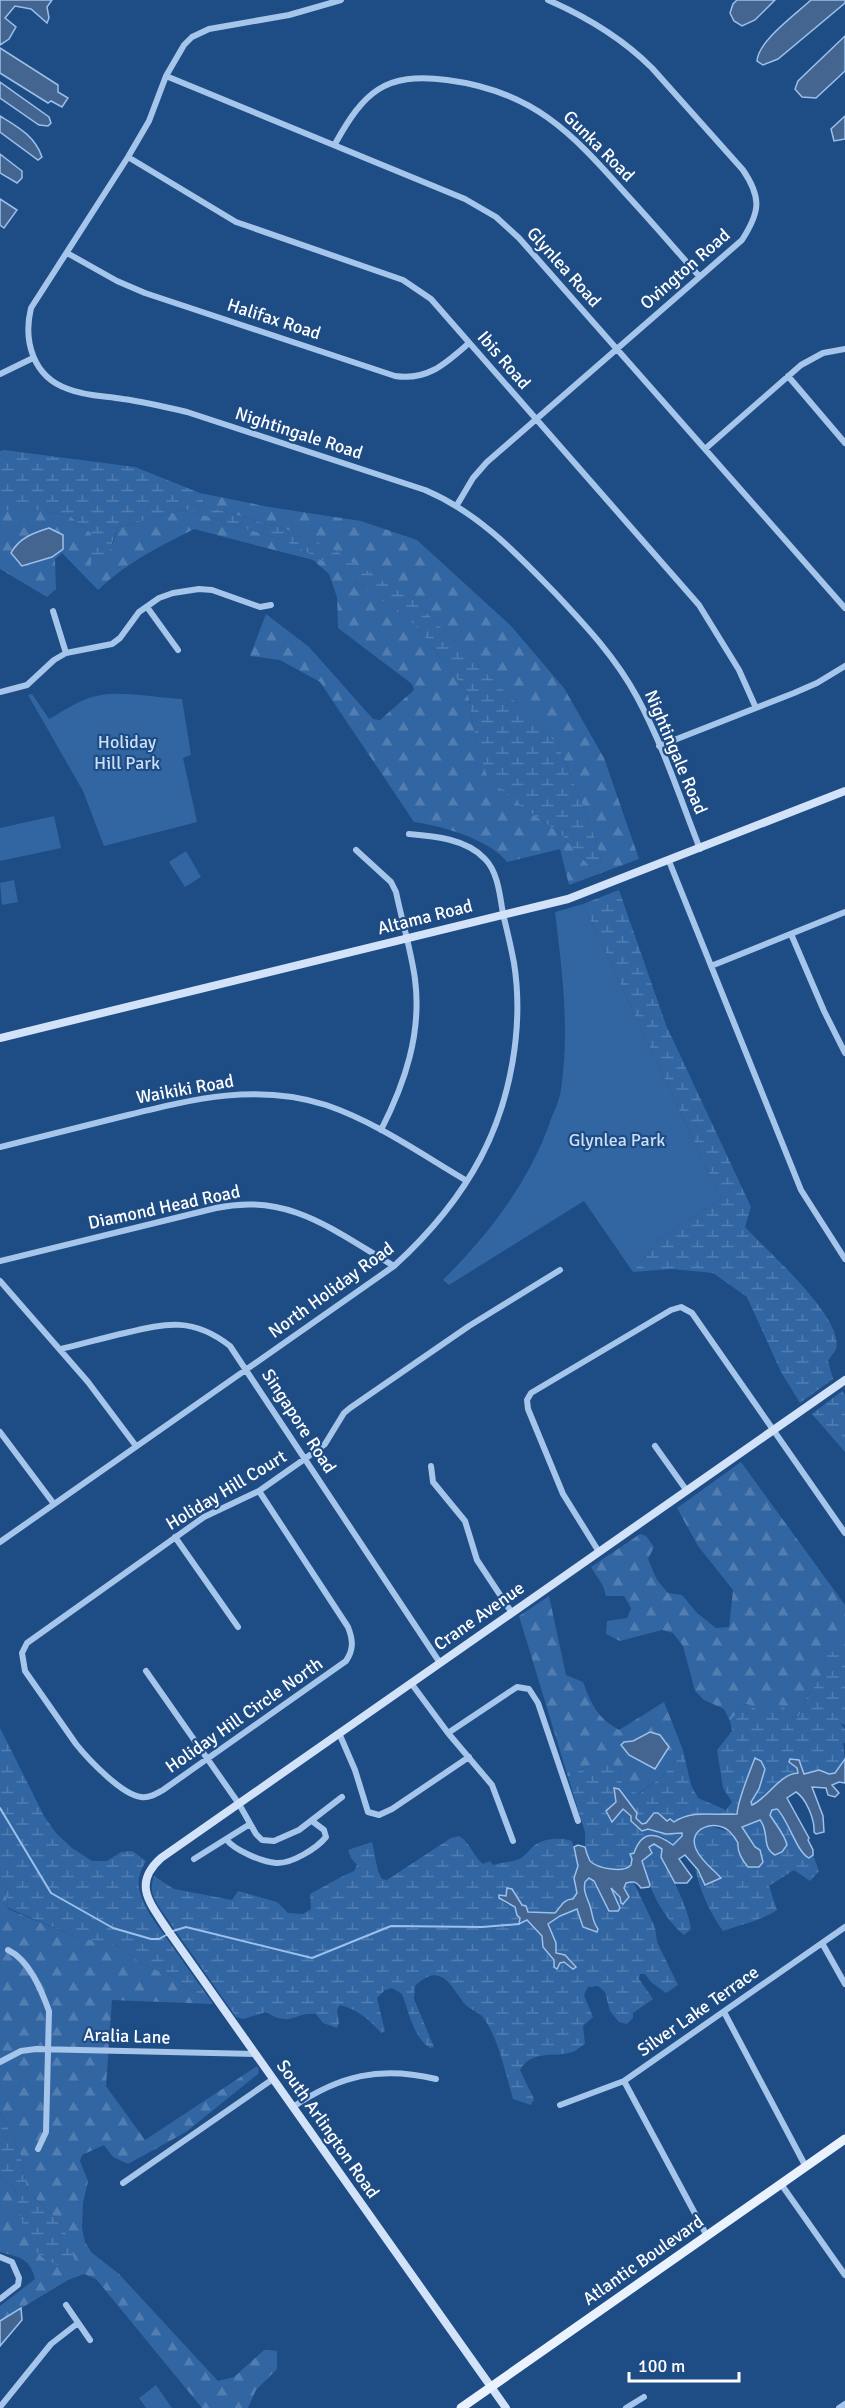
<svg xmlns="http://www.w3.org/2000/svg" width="845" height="2408" viewBox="0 0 845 2408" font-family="Signika,sans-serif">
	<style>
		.green { fill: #3266a3 }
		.forest { fill: url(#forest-firs) }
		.wetland { fill: url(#wetland-marsh) }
		.water { fill: #43658f; stroke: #9ac0ec; stroke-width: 1.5 }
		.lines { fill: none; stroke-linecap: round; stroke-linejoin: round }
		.stream { stroke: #9ac0ec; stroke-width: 2 }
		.street { stroke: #a6c5ea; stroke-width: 6 }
		.secondary { stroke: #d2e2f8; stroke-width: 8 }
		.primary { stroke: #eaf2fe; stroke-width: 9 }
		.labels { text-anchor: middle; stroke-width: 4.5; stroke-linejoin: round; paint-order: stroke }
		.street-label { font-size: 18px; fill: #fff; stroke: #1e4c85 }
		.park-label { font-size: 18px; fill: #cbdff7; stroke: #1e4c85 }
	</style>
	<defs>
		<pattern id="forest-firs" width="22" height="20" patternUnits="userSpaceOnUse" patternTransform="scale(1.5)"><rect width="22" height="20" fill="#3266a3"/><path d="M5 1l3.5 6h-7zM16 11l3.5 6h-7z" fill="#517db1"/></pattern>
		<pattern id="wetland-marsh" width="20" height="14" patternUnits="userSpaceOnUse" patternTransform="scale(1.5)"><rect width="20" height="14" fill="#3266a3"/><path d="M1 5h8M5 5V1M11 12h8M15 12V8" fill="none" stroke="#517db1"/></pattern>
	</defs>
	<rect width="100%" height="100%" fill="#1e4c85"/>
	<!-- green -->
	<path class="green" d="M32 694 49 719C64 711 78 700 96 696 122 690 155 698 182 699L191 755 183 758 197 822 104 846 83 791 28 695Z
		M54 816 61 848 0 861V828Z
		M186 851 201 877 185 887 169 862Z
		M14 880 18 902 2 905 0 883Z
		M583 904 721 1199 658 1240 633 1272 584 1201 449 1285 443 1280C489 1234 530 1181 551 1119 555 1109 560 1099 561 1089 570 1030 562 970 555 912Z
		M156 2385 172 2408H146L139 2398Z"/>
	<!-- forest -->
	<path class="forest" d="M200 493 269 507 361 521 417 540 511 626 564 688 604 758 639 859 569 885 560 849 507 862C491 840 440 825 414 822L320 682 280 660 250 656 266 614 309 647 373 719 380 720 414 690 412 684 338 628 337 597 329 574 313 560 194 529C160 546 126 563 98 590L62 553 55 559 56 589 47 597 0 569V510H36L70 516 91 533V566L113 543 117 528 185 509 285 541 337 568 416 626 468 693 476 742 525 809 560 833 590 867 602 861 589 821 558 745 417 603 288 530 205 506Z
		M741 1462 845 1605V1652L827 1655 820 1678 807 1697 799 1716 791 1718 783 1706 759 1711 750 1705 745 1704 730 1721 724 1709 704 1700 695 1691 683 1646 673 1633 662 1630 620 1641 606 1634 607 1621 627 1618 631 1608 624 1596H606L603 1586 591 1567 640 1534 646 1536 654 1547 648 1559 657 1580 668 1593 682 1595 697 1613 716 1628 729 1627 733 1590 698 1546 677 1508Z
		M549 1596 566 1675 583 1682C592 1706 597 1717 619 1730L664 1702 683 1750 664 1775 638 1794 624 1788 619 1771 590 1765 568 1777 519 1616Z
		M0 1883 5 1888 8 1909 74 1936 118 1946 144 1965 172 1976 213 2004 112 2000 106 2086 145 2140 257 2066 259 2070 258 2074 186 2132 128 2164 113 2157 104 2145 82 2155 80 2161 88 2181 83 2203 82 2228 85 2242 92 2253 118 2273 218 2381 234 2377 264 2350 277 2351V2369L256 2390 248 2408H202L96 2279 84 2274 68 2280 0 2321V2306L35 2279C30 2258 19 2257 0 2252V2176L15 2188 23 2226H63L27 2190 20 2153 0 2112Z"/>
	<!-- wetland -->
	<path class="wetland" d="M4 450 135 467 200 493 205 506 288 530 333 549 417 603 558 745 589 821 602 861 590 867 560 833 525 809 488 779 476 742 468 693 416 626 337 568 285 541 185 509 117 528 106 562 91 567V533L70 516 36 510H0V451Z
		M619 890 666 1025 751 1207 745 1227C765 1249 845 1318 836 1349 834 1353 830 1357 828 1361L833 1379 800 1403 781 1372 747 1297 713 1273 672 1269 633 1272 658 1240 721 1199 583 904Z
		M842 1391 845 1395V1452L812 1414Z
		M845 1652V1725L840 1723 845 1729V1743H843L845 1759 835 1773 804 1774 802 1768 793 1765 797 1768 798 1773H795C786 1779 778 1783 770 1789 763 1795 761 1801 752 1805L751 1803 759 1789 765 1769 758 1758 753 1760C751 1779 738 1796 737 1814 716 1816 693 1809 674 1822L667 1821 655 1813 646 1823 642 1824 635 1818 637 1813 619 1789 614 1788 619 1814 622 1809 632 1817 631 1821 642 1830 648 1829 666 1834 683 1833 673 1845 662 1836 636 1846 631 1865C622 1876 600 1868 590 1860L585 1847V1832L568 1777 590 1765 612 1763 619 1771 624 1788 639 1794 664 1775 683 1750 691 1785 698 1798 726 1810 732 1802 723 1788 717 1750 732 1731 730 1721 745 1704 750 1705 759 1711 776 1704 783 1706 791 1718 799 1716 807 1697 820 1678 827 1655Z
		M0 1728 44 1816 56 1833 72 1848 92 1861H107L121 1852 132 1851 146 1861C133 1883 139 1893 150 1915L213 2004 172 1976 144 1965 118 1946 74 1936 8 1908 5 1888 0 1883Z
		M777 1809 795 1836 805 1856 809 1858 813 1855 819 1871 810 1881 794 1870 769 1886 777 1910C760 1921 742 1924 723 1931 710 1913 699 1889 695 1867L705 1884 720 1878C708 1865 678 1838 707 1825L730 1832 738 1843 737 1848 742 1860 760 1850 755 1847 742 1827 760 1819 766 1830V1846L780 1832 770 1815 772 1810Z
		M459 1836C470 1842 473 1856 483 1864L490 1861 493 1865C501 1862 515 1862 521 1858 526 1855 530 1849 535 1845 545 1838 561 1837 572 1841L578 1866 574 1878 577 1893 573 1899C563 1899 561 1907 555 1913L528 1912 514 1896 503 1897V1902L515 1907 517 1915 520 1918 519 1924 527 1920 542 1937 543 1947 551 1956 557 1969 559 1963 564 1962 573 1969 575 1967 565 1956 556 1953V1943L548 1924 560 1916 577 1909 583 1927 597 1931 590 1913V1907L585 1899V1882L589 1878 597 1885 600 1894 620 1908 611 1888 620 1897V1903L623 1904 627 1892 624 1888 625 1883 633 1881 655 1927 657 1942 678 1985 666 1993 651 1982 645 1974H640L639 1979 653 1999 633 2013V2018L627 2024 619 2022 610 2011 605 1992 598 1986 588 1987 584 1995 593 2017 583 2026 585 2044C581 2046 577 2050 573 2052 553 2058 532 2049 520 2070L534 2099 531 2105 513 2099C506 2075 499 2041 485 2020 481 2012 469 2010 464 2003 449 1983 440 1962 415 1986L414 1999 434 2047 430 2048C413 2037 409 2012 402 1994L392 1988 385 1990 377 1998 385 2031 381 2033C369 2019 358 2010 340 2005L337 2010 339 2023 337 2028 323 2023 316 2014C293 2012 292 2028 266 2012L243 2019 236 2017 161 1910C153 1898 149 1890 154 1876L174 1889 232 1900 238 1891 277 1902 288 1913 303 1914 311 1909 310 1894 343 1876 354 1871 357 1865 351 1858 348 1850 372 1842C376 1855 375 1868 382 1879L387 1880 451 1838Z
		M654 1844 662 1849C669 1878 686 1898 691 1929L684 1935C662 1917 649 1888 642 1861L652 1853 649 1847Z
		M0 2112 20 2153 27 2190 63 2226 75 2261 67 2267C24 2260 23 2225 15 2188L0 2176Z"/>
	<!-- water -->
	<path class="water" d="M0 0H52L47 7 49 18 47 23 31 9 15 6 5 18 16 27 9 39 0 45Z
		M737 0H775L755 20 742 26 734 21 730 13 733 4Z
		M811 0H845V3L778 59 763 65 757 61C758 41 796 14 811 0Z
		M845 36V71L816 98 802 97 795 89 798 81Z
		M0 48 58 85V92L68 98 62 107 51 101 48 103 0 73Z
		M0 82 49 117 51 123 48 126 39 125 0 98Z
		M0 116C18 127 35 136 42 157L38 160 0 132Z
		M845 116V139L834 141 831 129Z
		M0 154 22 171V178L17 183 0 173Z
		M0 199 17 210 4 228 0 225Z
		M49 528 63 535V549L52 557 22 566 11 553C19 538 33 533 49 528Z
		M650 1732 660 1735 669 1747 655 1769 629 1755 621 1745 624 1742 633 1741Z
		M755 1758 761 1761 765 1769 759 1789 751 1802 752 1805C768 1798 779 1774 798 1773L797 1768 789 1762 790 1759 799 1760 804 1774 819 1770 829 1774 835 1773 845 1759V1783L839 1782 832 1785 839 1793 835 1797 828 1795 826 1788 812 1787 823 1816 824 1832 816 1834 814 1832C815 1820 806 1798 796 1792L787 1798 809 1838 808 1840 813 1850V1855L809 1858C797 1853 788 1819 777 1809L772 1810 770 1815C776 1825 785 1835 787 1845L782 1852 775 1855C761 1847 770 1832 760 1820L742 1827 755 1847 760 1850 763 1862 759 1867H748C743 1861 737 1851 738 1843 736 1839 732 1834 729 1831 715 1819 687 1828 696 1849 701 1861 713 1869 721 1878L705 1885 698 1870 685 1855 679 1859 692 1877 687 1883H675L661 1857 662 1849 654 1844 649 1847 652 1853 642 1861 650 1885 649 1887 641 1888C636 1881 633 1881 626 1883L624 1888 629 1897 623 1904 621 1903 620 1897 611 1888 620 1908 618 1911H609L594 1881 589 1878 585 1882C583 1892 587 1897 590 1906 593 1915 592 1921 598 1929L597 1932 583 1927 577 1909 560 1916 548 1924 556 1943V1953L565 1955 576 1967 573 1969 564 1962 560 1963 557 1969 554 1967V1960L543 1947 542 1936 527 1920 519 1924 520 1918 517 1915 515 1907 499 1898V1895L506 1896 507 1888 512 1889 522 1905 526 1906 528 1912 555 1913C561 1907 563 1899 573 1899L577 1893 574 1878 578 1866 574 1847 578 1845 585 1847C586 1851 588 1857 590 1861 598 1869 624 1873 631 1865L632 1859 630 1854 634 1853C642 1830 656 1832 673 1845L682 1836V1833L666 1834 648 1829 642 1831 631 1821V1816L623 1809 612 1822 606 1811 616 1802 614 1788 619 1789 637 1813 636 1818 642 1824 646 1823 654 1813H658L667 1821 670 1819 674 1822C693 1809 716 1816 737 1814 738 1800 749 1773 755 1758Z
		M21 2308 22 2320 0 2346V2321Z"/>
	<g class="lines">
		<!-- stream -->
		<path class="stream" d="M0 1808 51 1893 113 1928 151 1939H159L168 1934
			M173 1931 186 1927 312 1958 391 1926 482 1927 519 1924"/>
		<!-- street -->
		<path class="street" d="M341 0 289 15 209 29 192 37 184 45 166 76 149 121 128 157 31 308C23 341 33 377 68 389 85 396 105 396 123 399 145 402 166 407 187 412L425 490C479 513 516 553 556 594 586 626 616 658 637 697 663 745 680 798 700 849
			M166 76 465 199 496 217 519 238 845 608
			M335 144C364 92 384 72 447 80 533 91 571 132 626 194 651 221 675 249 699 276
			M128 157 236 222 403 280 431 299 699 605 739 670 756 708
			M67 253 117 281 145 293 395 376C428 381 446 363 469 343
			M0 374 33 358
			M788 376 845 443
			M705 449 801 365 823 353 845 349
			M457 505 473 478 487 462 742 240C760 212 762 198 743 170L652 68C622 38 587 17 548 0
			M147 607 178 650
			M53 611 66 653
			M0 692 27 685 54 660 66 653 112 644 120 638 139 612 159 598 173 593 199 589 212 590 260 607 271 605
			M659 746 794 693 817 683 845 666
			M356 850 391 882 396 892C402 921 411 950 415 979 422 1033 405 1083 381 1130
			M669 861 801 1190 845 1259
			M791 934 824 1011 845 1053
			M711 966 845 912
			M0 1147C40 1137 80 1127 120 1117 189 1100 256 1082 326 1105 376 1122 421 1154 467 1181
			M0 1261 216 1208C289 1192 334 1231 394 1266
			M0 1281 88 1382 136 1446
			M61 1349C82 1344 103 1338 125 1333 167 1323 193 1317 230 1346L440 1663
			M0 1432 54 1504
			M655 1446 687 1491
			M431 1466 433 1482 465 1521 477 1560 512 1613
			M259 1491 348 1627C353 1640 354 1649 346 1661L163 1790C156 1794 150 1798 141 1797 122 1795 88 1759 76 1744L25 1671 22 1653 27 1643 204 1517 259 1491 306 1458 325 1444 344 1413 350 1408 469 1326 560 1270
			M175 1537 238 1627
			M0 1542 394 1266C428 1235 459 1199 481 1157 511 1100 524 1026 514 963 511 947 507 930 503 914 500 896 498 872 485 859 467 839 434 836 409 834
			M599 1552 563 1494 528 1409 527 1400 531 1393 671 1310 681 1307 692 1313 845 1533
			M146 1671 239 1804 256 1834 262 1840 274 1841 299 1830 342 1797
			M411 1683 448 1733 492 1785 513 1841
			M339 1733 355 1770 368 1812 379 1815 392 1809 469 1757
			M448 1733 517 1687 529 1689 538 1703 578 1821
			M226 1839C234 1850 262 1862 276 1863 292 1864 317 1848 326 1837L324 1830 312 1821
			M194 1859 250 1824
			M822 1943 845 1984
			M8 1950C29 1960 41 1989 49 2011L46 2132 38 2149
			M724 2012 806 2167
			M0 2062 21 2051 36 2049 256 2054
			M624 2081 707 2236
			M560 2105 624 2081 845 1927
			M293 2107C340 2075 380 2066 436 2079
			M123 2183 273 2079
			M781 2184 845 2275
			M0 2257 12 2262 19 2278 18 2285 0 2299
			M66 2305 90 2340
			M0 2407 51 2344 78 2323
			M626 2408 644 2397
			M839 2408 845 2404"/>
		<!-- secondary -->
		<path class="secondary" d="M0 1038 568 899 845 791
			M506 2408 167 1929C150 1903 132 1884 161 1858L845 1380"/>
		<!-- primary -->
		<path class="primary" d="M461 2408 845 2139"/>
	</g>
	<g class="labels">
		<!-- street labels -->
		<g class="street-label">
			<text transform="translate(599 146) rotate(45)" y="6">Gunka Road</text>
			<text transform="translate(564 267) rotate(48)" y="6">Glynlea Road</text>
			<text transform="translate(685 269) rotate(-41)" y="6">Ovington Road</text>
			<text transform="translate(274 319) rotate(18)" y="6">Halifax Road</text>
			<text transform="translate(504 360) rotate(49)" y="6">Ibis Road</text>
			<text transform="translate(299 433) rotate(18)" y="6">Nightingale Road</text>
			<text transform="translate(676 752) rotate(67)" y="6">Nightingale Road</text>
			<text transform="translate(425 917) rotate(-14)" y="6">Altama Road</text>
			<text transform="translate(185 1089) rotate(-10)" y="6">Waikiki Road</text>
			<text transform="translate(164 1207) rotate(-12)" y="6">Diamond Head Road</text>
			<text transform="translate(331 1290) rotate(-36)" y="6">North Holiday Road</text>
			<text transform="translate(299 1421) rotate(57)" y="6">Singapore Road</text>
			<text transform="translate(226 1490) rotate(-31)" y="6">Holiday Hill Court</text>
			<text transform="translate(479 1616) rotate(-35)" y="6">Crane Avenue</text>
			<text transform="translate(244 1715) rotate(-35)" y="6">Holiday Hill Circle North</text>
			<text transform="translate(698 2011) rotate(-35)" y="6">Silver Lake Terrace</text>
			<text transform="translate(127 2036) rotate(2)" y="6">Aralia Lane</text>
			<text transform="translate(328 2129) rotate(55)" y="6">South Arlington Road</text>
			<text transform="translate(643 2260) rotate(-35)" y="6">Atlantic Boulevard</text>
		</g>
		<!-- park labels -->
		<g class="park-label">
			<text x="127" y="748">Holiday<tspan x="127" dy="21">Hill Park</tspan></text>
			<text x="617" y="1146">Glynlea Park</text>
		</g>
	</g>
	<!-- scale -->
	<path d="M629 2372v9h110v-9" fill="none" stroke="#ffffff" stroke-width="3"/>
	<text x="638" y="2372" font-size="18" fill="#ffffff" stroke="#1e4c85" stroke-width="4.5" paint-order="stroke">100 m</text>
</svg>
